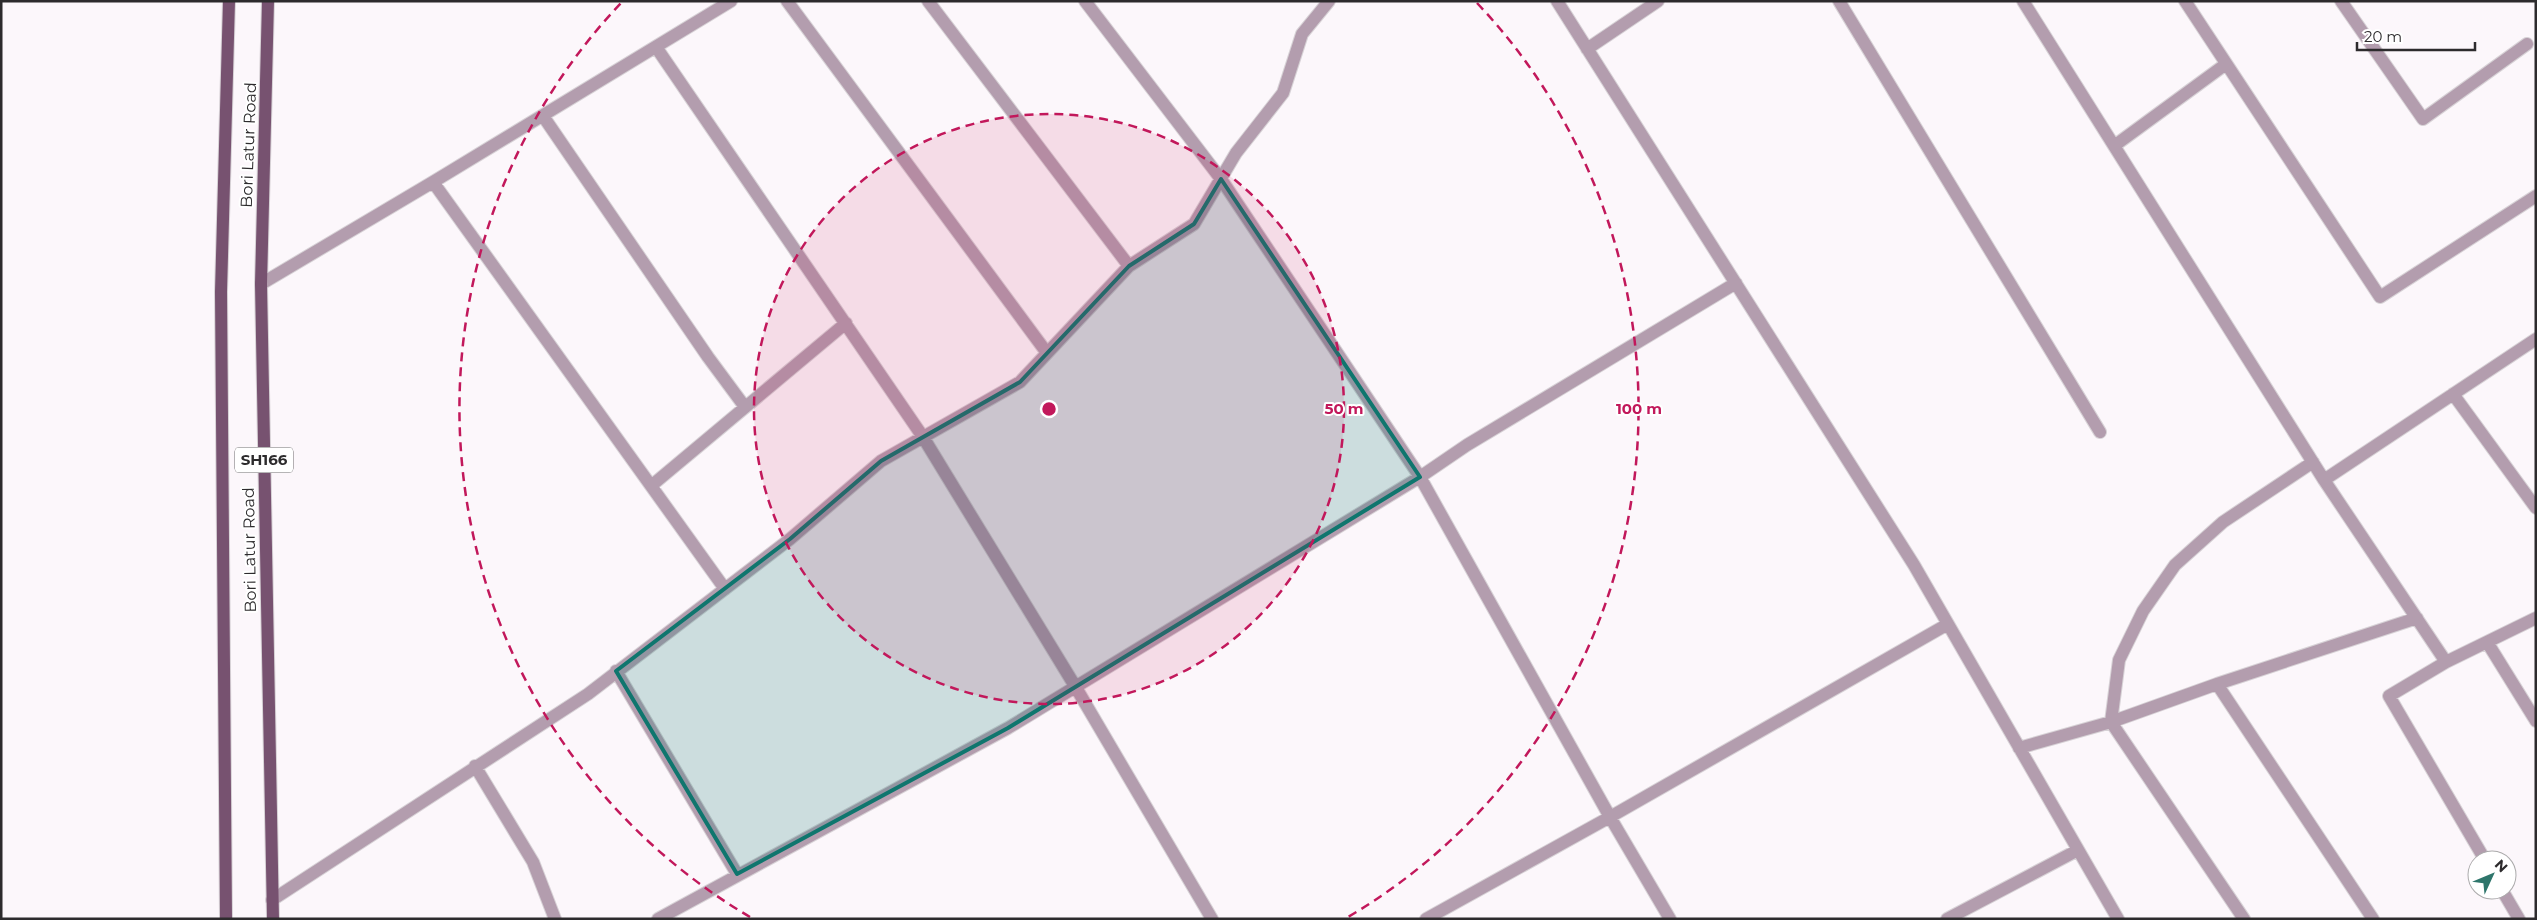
<svg xmlns="http://www.w3.org/2000/svg" width="2537" height="920" viewBox="0 0 2537 920" font-family="Montserrat,sans-serif">
	<style>
		.lines { fill: none; stroke-linecap: round; stroke-linejoin: round }
		.street-casing { stroke: #d7d2d6; stroke-width: 14 }
		.primary-casing { stroke: #d7d2d6; stroke-width: 14 }
		.street { stroke: #b39dae; stroke-width: 12 }
		.primary { stroke: #775270; stroke-width: 12 }
		.marked { fill: #0f766e; fill-opacity: 0.2; stroke: #0f766e; stroke-width: 4; stroke-linejoin: round }
		.ring { fill: none; stroke: #c2185b; stroke-width: 2.5; stroke-dasharray: 9 6 }
		.labels { text-anchor: middle; stroke-width: 4; stroke-linejoin: round; paint-order: stroke }
		.shield { fill: #fff; stroke: #6c6b6c; stroke-width: 1 }
		.shield-label { font-size: 15px; font-weight: bold; fill: #2d2b2d }
		.street-label { font-size: 16px; fill: #2d2b2d; stroke: #fff }
		.centre { fill: #c2185b; stroke: #fff; stroke-width: 2.5 }
		.ring-label { font-size: 15px; text-anchor: middle; font-weight: bold; fill: #c2185b; stroke: #fff; stroke-width: 4; stroke-linejoin: round; paint-order: stroke }
	</style>
	<rect width="100%" height="100%" fill="#fcf7fb"/>
	<g class="lines">
		<!-- street casing -->
		<g class="street-casing">
			<path id="street" d="M787 1 1047 353
				M928 1 1129 266
				M1085 1 1221 179 1420 477 1610 817 1670 919
				M1557 1 1914 565 2118 919
				M1839 1 2100 432
				M2023 1 2324 480 2446 662 2536 618
				M2185 1 2380 297 2536 196
				M2341 1 2423 119 2527 44
				M656 47 923 437 1075 686 1212 919
				M1587 49 1658 1
				M543 116 708 357 745 407
				M2114 146 2226 64
				M433 182 725 589
				M261 284 433 182 731 1
				M2453 394 2536 508
				M2324 480 2536 339
				M651 486 846 323
				M2487 642 2536 721
				M2446 662 2389 696 2485 860
				M616 671 737 874
				M2217 684 2373 919
				M2019 748 2111 722 2217 684 2417 618
				M475 766 533 862 555 919
				M2502 890 2519 919
				M272 900 588 694 790 539 881 461 1020 382 1129 266 1194 224 1236 153 1283 93 1302 34 1329 1
				M658 919 1008 728 1420 477 1467 445 1736 283
				M1426 919 1610 817 1948 624
				M1947 919 2078 850
				M2244 919 2111 722 2119 660 2143 611 2175 565 2223 522 2313 462"/>
		</g>
		<!-- primary casing -->
		<g class="primary-casing">
			<path id="primary" d="M268 1 261 284 273 919
				M226 919 221 292 229 1"/>
		</g>
		<!-- street -->
		<use href="#street" class="street"/>
		<!-- primary -->
		<use href="#primary" class="primary"/>
	</g>
	<!-- marked area -->
	<path class="marked" d="M1221 179 1420 477 1008 728 737 874 616 671 790 539 881 461 1020 382 1129 266 1194 224Z"/>
	<!-- distance rings -->
	<circle cx="1049" cy="409" r="295" fill="#c2185b" fill-opacity=".12"/>
	<g class="ring">
		<circle cx="1049" cy="409" r="295"/>
		<path d="M750 917A590 590 0 0 1 621 3M1477 3A590 590 0 0 1 1348 917"/>
	</g>
	<g class="labels">
		<!-- shield labels -->
		<rect class="shield" x="235" y="447.5" width="58" height="25" rx="4"/>
		<g class="shield-label">
			<text x="264" y="465">SH166</text>
		</g>
		<!-- street labels -->
		<g class="street-label">
			<text transform="translate(248 145) rotate(-88)" y="6">Bori Latur Road</text>
			<text transform="translate(249 550) rotate(-91)" y="6">Bori Latur Road</text>
		</g>
	</g>
	<circle cx="1049" cy="409" r="8" class="centre"/>
	<g class="ring-label">
		<text x="1344" y="414">50 m</text>
		<text x="1639" y="414">100 m</text>
	</g>
	<!-- border -->
	<rect width="2537" height="920" fill="none" stroke="#2d2b2d" stroke-width="5"/>
	<!-- north arrow -->
	<g transform="translate(2492 875) rotate(46)"><circle r="24" fill="#ffffff" stroke="#abaaab"/>
	<path d="M0-4L9 19L0 12L-9 19Z" fill="#2e756b"/>
	<text y="-8" font-size="14" font-weight="bold" text-anchor="middle" fill="#2d2b2d">N</text>
	</g>
	<!-- scale -->
	<path d="M2357 42v8h118v-8" fill="none" stroke="#2d2b2d" stroke-width="2.5"/>
	<text x="2364" y="42" font-size="15" fill="#2d2b2d" stroke="#ffffff" stroke-width="4" paint-order="stroke">20 m</text>
</svg>
